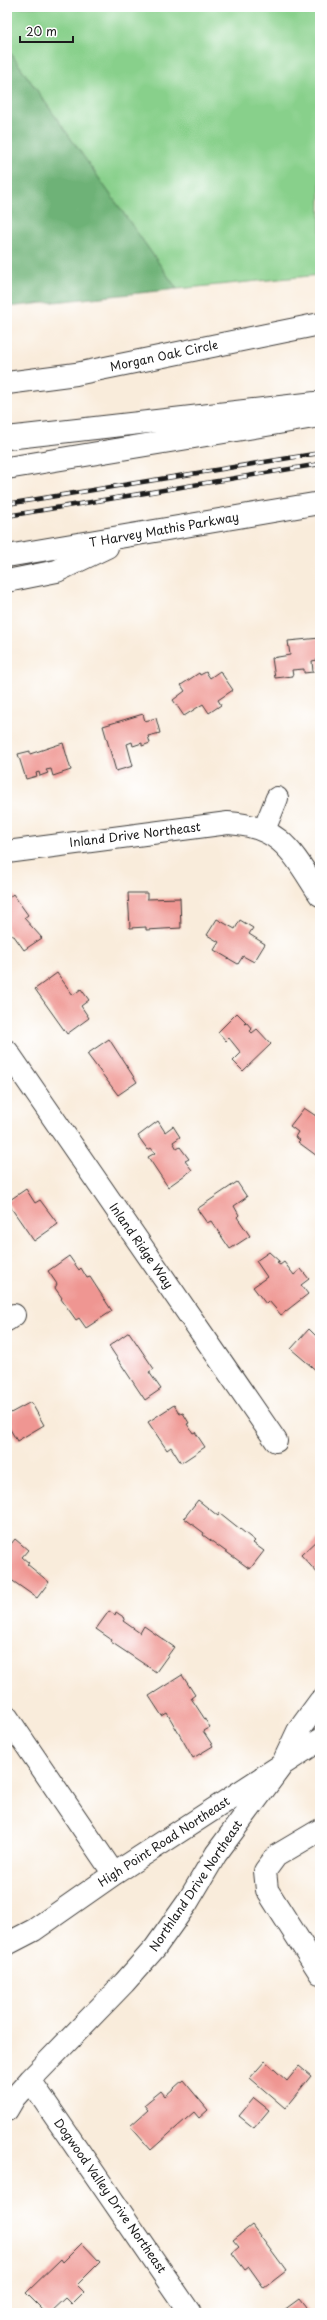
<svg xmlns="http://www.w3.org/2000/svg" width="327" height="2320" viewBox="0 0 327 2320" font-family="'Playpen Sans',sans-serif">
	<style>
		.green { fill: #88d08b; stroke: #527654 }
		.forest { fill: #6eb277; stroke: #45674a }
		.building { fill: #ef9692 }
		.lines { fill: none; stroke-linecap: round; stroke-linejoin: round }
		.minor-casing { stroke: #3d3b39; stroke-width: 24 }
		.highway-casing { stroke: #3d3b39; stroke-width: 24 }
		.minor { stroke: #fff; stroke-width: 22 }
		.highway { stroke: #fff; stroke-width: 22 }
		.rail-casing { stroke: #1c1c1c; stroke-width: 4.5 }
		.rail { stroke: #fff; stroke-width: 3; stroke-dasharray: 9; stroke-linecap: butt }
		.labels { text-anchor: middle; stroke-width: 3.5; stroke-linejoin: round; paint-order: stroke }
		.street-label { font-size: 12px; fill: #1c1c1c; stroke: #fff }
	</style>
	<rect width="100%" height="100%" fill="#fff"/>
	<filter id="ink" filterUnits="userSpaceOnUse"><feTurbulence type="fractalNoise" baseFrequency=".025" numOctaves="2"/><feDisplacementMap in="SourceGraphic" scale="8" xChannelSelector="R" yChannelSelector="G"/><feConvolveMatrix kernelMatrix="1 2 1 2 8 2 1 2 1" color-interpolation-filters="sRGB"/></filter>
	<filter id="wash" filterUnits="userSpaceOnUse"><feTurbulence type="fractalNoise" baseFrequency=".012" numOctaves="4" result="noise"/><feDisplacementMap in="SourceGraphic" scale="16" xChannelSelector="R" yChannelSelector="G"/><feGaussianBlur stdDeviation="0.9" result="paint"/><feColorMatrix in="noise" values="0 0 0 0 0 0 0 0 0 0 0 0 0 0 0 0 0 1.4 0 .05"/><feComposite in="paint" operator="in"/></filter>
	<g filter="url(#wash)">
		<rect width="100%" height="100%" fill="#f9ecdb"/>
		<!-- green -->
		<path class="green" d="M7 7H320V275L177 289 7 48Z"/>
		<!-- forest -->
		<path class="forest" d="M7 48 177 289 7 307Z"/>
		<g id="blocks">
			<!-- building -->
			<path class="building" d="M320 638V670H318L317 660 312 661 313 672 304 673V669L292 670 293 676 275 678 272 658 290 655 288 641Z
				M220 671 233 690 218 700 221 705 209 713 203 704 184 716 173 700 185 691 181 685 199 673 200 675 206 672 210 678Z
				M143 714 145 721 156 718 160 733 148 736 150 743 142 746V743L133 746 132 742 127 744 133 766 116 771 103 726Z
				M63 743 71 770 53 776 51 769 46 770 48 773 40 776 39 772 36 773 37 776 26 779 18 754 30 751V754Z
				M128 893H147V899L180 898 181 928 146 930V927L130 928Z
				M13 894 28 915 24 918 42 938 24 950 14 936H12L7 930V899Z
				M217 919 235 929 240 920 253 928 249 934 265 944 254 962 243 956 238 964 214 950 219 942 207 935Z
				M57 973 73 995 81 989 89 1000 81 1006 89 1018 67 1034 35 989Z
				M237 1013 246 1022 244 1024 247 1023 252 1029 250 1031 252 1033 257 1029 271 1044 243 1071 233 1061 241 1053 229 1038 226 1041 218 1032Z
				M109 1039 137 1082 118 1095 87 1054Z
				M304 1108 316 1116 320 1111V1152L317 1156 298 1142 300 1140 295 1137 298 1132 290 1126Z
				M158 1121 165 1132 173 1126 180 1137 173 1142 177 1149 180 1147 189 1159 185 1161 192 1170 168 1187 148 1157 155 1153 151 1148 148 1150 138 1136Z
				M237 1182 247 1197 234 1206 239 1215 237 1217 250 1236 230 1249 211 1221 207 1223 197 1209Z
				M26 1189 35 1203 40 1200 58 1224 34 1241 7 1202Z
				M269 1252 280 1262 277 1263 280 1265 284 1262 294 1275 301 1269 309 1279 301 1285 308 1294 281 1315 269 1301 266 1304 253 1287 267 1277 256 1261Z
				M69 1256 79 1270 81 1268 87 1278 90 1277 112 1311 86 1328 79 1318 76 1320 61 1299 62 1298 55 1288 57 1284 48 1271Z
				M309 1329 318 1338 320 1336V1372H318L291 1349Z
				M129 1332 154 1369 149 1372 161 1389 145 1400 109 1346Z
				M31 1402 44 1425 17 1441 7 1424V1415Z
				M174 1405 180 1414 183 1413 189 1423 187 1424 193 1433 195 1432 205 1447 181 1463 171 1447 167 1450 148 1422Z
				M198 1500 218 1516 220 1513 255 1541 253 1543 264 1551 250 1569 203 1535 204 1533 184 1518Z
				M320 1537V1576L301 1555Z
				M15 1539 28 1550 22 1557 29 1563 27 1564 49 1582 37 1598 7 1577V1549Z
				M109 1611 115 1615 116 1612 125 1618 123 1621 140 1633 144 1626 174 1647 156 1672 111 1642 112 1640 96 1629Z
				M182 1675 195 1695 191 1698 210 1727 203 1731 213 1746 193 1758 167 1713 162 1716 149 1696Z
				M265 2061 287 2081 299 2066 311 2076 285 2108 250 2078Z
				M183 2080 208 2110 199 2118 194 2112 151 2150 130 2126 148 2110 144 2105 161 2091 165 2096Z
				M254 2098 269 2110 254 2128 239 2116Z
				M252 2225 286 2271 264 2288 249 2267 245 2270 232 2253 239 2247 233 2240Z
				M82 2243 100 2262 77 2285 84 2292 72 2304 66 2298 50 2313H46L26 2293 61 2259 63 2262Z
				M299 2299 310 2313H280Z"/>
		</g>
	</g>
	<g filter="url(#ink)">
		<use href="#blocks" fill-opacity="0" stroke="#3d3b39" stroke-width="1"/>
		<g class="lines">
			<!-- minor casing -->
			<g class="minor-casing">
				<path id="minor" d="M7 383 76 374 320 324
					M264 830 277 798
					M7 852 228 823C282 826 293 854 320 895
					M7 1051 276 1441
					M7 1320 14 1315
					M7 1717 114 1874
					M320 1830 276 1856 265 1871 267 1890 320 1973
					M7 1944 34 1930 114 1874 320 1740
					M30 2080 190 2313
					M7 2110 14 2098 30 2080 124 1983 155 1948 187 1903 216 1854 282 1765 298 1731 320 1701"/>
			</g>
			<!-- highway casing -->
			<g class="highway-casing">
				<path id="highway" d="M7 438 315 403
					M7 468 320 416
					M7 556 320 503
					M7 581 57 571 107 547"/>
			</g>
			<!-- minor -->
			<use href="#minor" class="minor"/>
			<!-- highway -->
			<use href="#highway" class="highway"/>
			<!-- rail casing -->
			<g class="rail-casing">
				<path id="rail" d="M7 504 320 453
					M7 516 320 464"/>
			</g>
			<!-- rail -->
			<use href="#rail" class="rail"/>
		</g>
	</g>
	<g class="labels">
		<!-- street labels -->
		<g class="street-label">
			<text transform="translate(164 356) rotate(-12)" y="4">Morgan Oak Circle</text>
			<text transform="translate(164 530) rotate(-10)" y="4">T Harvey Mathis Parkway</text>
			<text transform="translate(135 835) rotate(-7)" y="4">Inland Drive Northeast</text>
			<text transform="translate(141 1246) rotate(55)" y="4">Inland Ridge Way</text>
			<text transform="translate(164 1842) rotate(-33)" y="4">High Point Road Northeast</text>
			<text transform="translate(196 1886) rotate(-56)" y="4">Northland Drive Northeast</text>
			<text transform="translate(110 2196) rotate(55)" y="4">Dogwood Valley Drive Northeast</text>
		</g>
	</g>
	<!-- margin -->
	<rect width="327" height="2320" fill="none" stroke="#fff" stroke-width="24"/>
	<!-- scale -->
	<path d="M20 36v6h53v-6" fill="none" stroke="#1c1c1c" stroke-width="2"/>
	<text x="26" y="36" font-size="12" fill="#1c1c1c" stroke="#ffffff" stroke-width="3" paint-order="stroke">20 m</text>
</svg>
